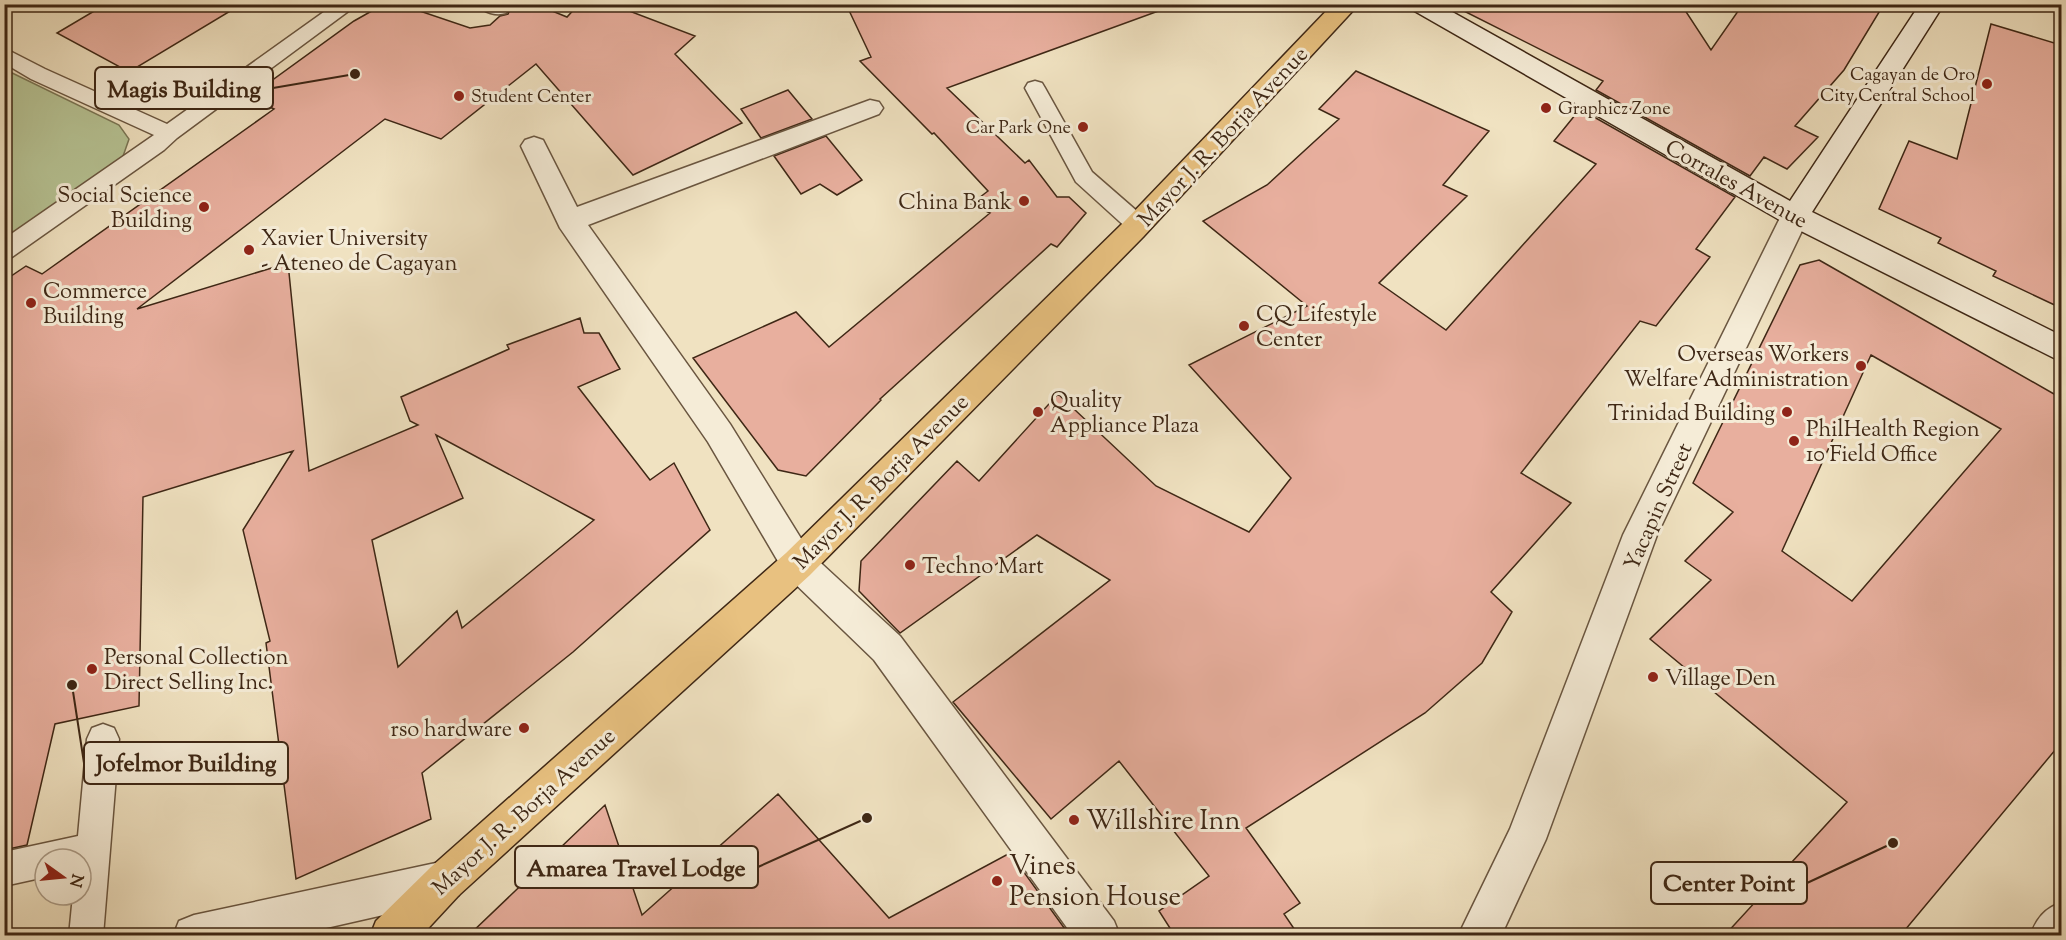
<svg xmlns="http://www.w3.org/2000/svg" width="2066" height="940" viewBox="0 0 2066 940" font-family="'Sorts Mill Goudy',serif">
	<style>
		.green { fill: #b7c495; stroke: #7a7655; stroke-width: 1.5 }
		.building { fill: #e8af9e; stroke: #3e2715; stroke-width: 1.5; fill-rule: evenodd }
		.lines { fill: none; stroke-linecap: round; stroke-linejoin: round }
		.service-casing { stroke: #6a5640; stroke-width: 3 }
		.minor-casing { stroke: #6a5640; stroke-width: 3 }
		.tertiary-casing { stroke: #6a5640; stroke-width: 3 }
		.secondary-casing { stroke: #3e2715; stroke-width: 3 }
		.primary-casing { stroke: #3e2715; stroke-width: 3 }
		.service { fill: #f5ecd7; fill-rule: evenodd }
		.minor { fill: #f5ecd7; fill-rule: evenodd }
		.tertiary { fill: #f5ecd7; fill-rule: evenodd }
		.secondary { fill: #f5ecd7; fill-rule: evenodd }
		.primary { fill: #e8c180; fill-rule: evenodd }
		.poi-dot { fill: #8f2418; stroke: #f5ecd7; stroke-width: 2 }
		.labels { text-anchor: middle; stroke-width: 6; stroke-linejoin: round; paint-order: stroke }
		.far-poi-label { font-size: 18px; fill: #3e2715; stroke: #f5ecd7; text-anchor: end }
		.street-label { font-size: 22px; fill: #3e2715; stroke: #f5ecd7 }
		.poi-label { font-size: 22px; fill: #3e2715; stroke: #f5ecd7; text-anchor: start }
		.near-poi-label { font-size: 27px; fill: #3e2715; stroke: #f5ecd7; text-anchor: start }
		.leader { fill: none; stroke: #3e2715; stroke-width: 2 }
		.callout-dot { fill: #3e2715; stroke: #f5ecd7; stroke-width: 2 }
		.callout { fill: #f5ecd7; stroke: #3e2715; stroke-width: 2 }
		.callout-label { font-size: 24px; text-anchor: middle; font-weight: bold; fill: #3e2715 }
	</style>
	<rect width="100%" height="100%" fill="#f0e2c1"/>
	<filter id="stains"><feTurbulence type="fractalNoise" baseFrequency=".00333" numOctaves="4"/><feColorMatrix values="0 0 0 0 .2 0 0 0 0 .09 0 0 0 0 .02 0 0 0 .5 -.17"/></filter>
	<radialGradient id="worn" r=".72"><stop offset=".6" stop-color="#630" stop-opacity="0"/><stop offset="1" stop-color="#630" stop-opacity=".3"/></radialGradient>
	<!-- green -->
	<path class="green" d="M4 69 119 125 129 139 121 162 4 243Z"/>
	<!-- building -->
	<path class="building" d="M106 4H242L129 72 57 33Z
		M384 4 405 6 470 28 490 25 500 16 508 14 512 5 534 11 540 6 567 17 579 4H611L695 36 675 54 742 123 633 175 536 64 441 139 385 119 137 309 288 263 309 471 418 425 410 421 401 397 509 349 507 345 580 318 584 333H599L620 369 578 387 650 480 674 463 710 530 573 652 422 773 431 819 296 879 266 643 270 641 243 530 293 451 143 497 139 706 55 724 27 845 4 850V281L26 266 42 274 274 109 249 97 354 21ZM436 435 594 520 462 628 457 611 398 667 372 540 463 498Z
		M846 4H1163L1164 9 947 88 1025 163 1029 160 1057 197H1069L1086 213 1057 247 1051 244 880 399 881 400 806 476 778 470 693 358 796 312 829 347 990 213 971 204 988 191 934 133 932 134 860 61 871 57Z
		M1450 4H1681L1711 50 1743 4H1884L1844 70 1795 126 1818 137 1787 169 1764 157 1750 176 1596 90 1603 81Z
		M1991 24 2061 45V308L1993 276 1996 271 1938 243 1941 238 1879 209 1909 141 1957 159Z
		M1356 71 1489 131 1443 185 1467 196 1379 283 1446 330 1596 164 1554 141 1580 109 1735 197 1696 249 1710 257 1656 326 1640 321 1521 473 1571 503 1491 592 1512 612 1482 663 1425 713 1246 828 1300 903 1284 914 1299 936H1175L1159 911 1209 876 1119 761 1051 819 953 702 1110 580 1037 535 900 633 859 591 861 561 957 461 979 481 1058 394 1156 486 1249 532 1291 478 1189 365 1307 306 1203 221 1267 185 1339 119 1319 109Z
		M788 90 812 119 761 138 741 109Z
		M826 136 862 180 837 195 820 184 801 194 774 156Z
		M1819 260 2061 398V743L1900 936H1724L1847 802 1650 639 1711 580 1685 561 1733 512 1693 483 1800 265ZM1871 355 2001 429 1852 601 1782 551Z
		M778 794 889 918 1010 853 1070 936H468L605 805 642 915Z"/>
	<g class="lines">
		<!-- service casing -->
		<g class="service-casing">
			<path id="service" d="M335 4H358L177 138 164 150 12 257 4 259V239L154 135 31 79 4 63V48L45 69 167 124Z
				M478 4H505L509 9 506 13C497 16 483 13 478 4Z
				M1035 81 1042 83 1045 88 1092 172 1146 219 1150 225 1146 231 1138 233 1130 231 1076 182 1025 88 1028 83Z
				M103 724 114 728 119 739 103 936H69L73 895H81V859H45V877L4 886V852L78 836 87 739 92 728Z"/>
		</g>
		<!-- minor casing -->
		<g class="minor-casing">
			<path id="minor" d="M870 100 879 102 883 108 879 114 588 225 730 424 810 553 900 636 1114 921 1120 936H1073L874 660 786 575 708 442 560 228 521 146 525 140 534 137 543 140 577 207Z
				M445 861 459 867 465 881 459 895 445 901 291 936H173L179 921 194 915Z
				M2062 902V936H2030C2037 918 2044 909 2062 902Z"/>
		</g>
		<!-- tertiary casing -->
		<g class="tertiary-casing">
			<path id="tertiary" d="M1795 206 1805 209 1809 216 1657 535 1546 839 1501 936H1458L1510 829 1623 535 1781 216 1785 209Z"/>
		</g>
		<!-- secondary casing -->
		<g class="secondary-casing">
			<path id="secondary" d="M1407 4H1438L1790 201 1920 4H1944L1812 212 2062 336V362L1785 223 1411 9Z"/>
		</g>
		<!-- primary casing -->
		<g class="primary-casing">
			<path id="primary" d="M1333 4H1359L1143 237 810 575 459 895 421 936H370L376 921 431 867 786 553 1123 223Z"/>
		</g>
		<!-- service -->
		<use href="#service" class="service"/>
		<!-- minor -->
		<use href="#minor" class="minor"/>
		<!-- tertiary -->
		<use href="#tertiary" class="tertiary"/>
		<!-- secondary -->
		<use href="#secondary" class="secondary"/>
		<!-- primary -->
		<use href="#primary" class="primary"/>
	</g>
	<!-- markers -->
	<g class="poi-dot">
		<circle cx="1987" cy="84" r="6"/>
		<circle cx="459" cy="96" r="6"/>
		<circle cx="1546" cy="108" r="6"/>
		<circle cx="1083" cy="127" r="6"/>
		<circle cx="1024" cy="201" r="6"/>
		<circle cx="204" cy="207" r="6"/>
		<circle cx="249" cy="250" r="6"/>
		<circle cx="31" cy="303" r="6"/>
		<circle cx="1244" cy="326" r="6"/>
		<circle cx="1861" cy="366" r="6"/>
		<circle cx="1038" cy="412" r="6"/>
		<circle cx="1787" cy="412" r="6"/>
		<circle cx="1794" cy="441" r="6"/>
		<circle cx="910" cy="565" r="6"/>
		<circle cx="92" cy="669" r="6"/>
		<circle cx="1653" cy="677" r="6"/>
		<circle cx="524" cy="728" r="6"/>
		<circle cx="1074" cy="820" r="6"/>
		<circle cx="997" cy="881" r="6"/>
	</g>
	<g class="labels">
		<!-- far-poi labels -->
		<g class="far-poi-label">
			<text x="1975" y="80">Cagayan de Oro<tspan x="1975" dy="21">City Central School</tspan></text>
			<text x="471" y="102" text-anchor="start">Student Center</text>
			<text x="1558" y="114" text-anchor="start">Graphicz Zone</text>
			<text x="1071" y="133">Car Park One</text>
		</g>
		<!-- street labels -->
		<g class="street-label">
			<text transform="translate(1222 136) rotate(-47)" y="8">Mayor J. R. Borja Avenue</text>
			<text transform="translate(1737 183) rotate(29)" y="8">Corrales Avenue</text>
			<text transform="translate(880 481) rotate(-45)" y="8">Mayor J. R. Borja Avenue</text>
			<text transform="translate(1657 506) rotate(-66)" y="8">Yacapin Street</text>
			<text transform="translate(523 811) rotate(-42)" y="8">Mayor J. R. Borja Avenue</text>
		</g>
		<!-- poi labels -->
		<g class="poi-label">
			<text x="192" y="202" text-anchor="end">Social Science<tspan x="192" dy="25">Building</tspan></text>
			<text x="1012" y="209" text-anchor="end">China Bank</text>
			<text x="261" y="245">Xavier University<tspan x="261" dy="25">- Ateneo de Cagayan</tspan></text>
			<text x="43" y="298">Commerce<tspan x="43" dy="25">Building</tspan></text>
			<text x="1256" y="321">CQ Lifestyle<tspan x="1256" dy="25">Center</tspan></text>
			<text x="1849" y="361" text-anchor="end">Overseas Workers<tspan x="1849" dy="25">Welfare Administration</tspan></text>
			<text x="1050" y="407">Quality<tspan x="1050" dy="25">Appliance Plaza</tspan></text>
			<text x="1775" y="420" text-anchor="end">Trinidad Building</text>
			<text x="1806" y="436">PhilHealth Region<tspan x="1806" dy="25">10 Field Office</tspan></text>
			<text x="922" y="573">Techno Mart</text>
			<text x="104" y="664">Personal Collection<tspan x="104" dy="25">Direct Selling Inc.</tspan></text>
			<text x="1665" y="685">Village Den</text>
			<text x="512" y="736" text-anchor="end">rso hardware</text>
		</g>
		<!-- near-poi labels -->
		<g class="near-poi-label">
			<text x="1086" y="829">Willshire Inn</text>
			<text x="1009" y="874">Vines<tspan x="1009" dy="31">Pension House</tspan></text>
		</g>
	</g>
	<!-- callouts -->
	<path class="leader" d="M355 74L273 88M72 685L84 763M867 818L758 867M1893 843L1807 883"/>
	<g class="callout-dot">
		<circle cx="355" cy="74" r="6"/>
		<circle cx="72" cy="685" r="6"/>
		<circle cx="867" cy="818" r="6"/>
		<circle cx="1893" cy="843" r="6"/>
	</g>
	<g class="callout">
		<rect x="95" y="67" width="178" height="42" rx="6"/>
		<rect x="84" y="742" width="204" height="42" rx="6"/>
		<rect x="515" y="846" width="243" height="42" rx="6"/>
		<rect x="1651" y="862" width="156" height="42" rx="6"/>
	</g>
	<g class="callout-label">
		<text x="184" y="97">Magis Building</text>
		<text x="186" y="771">Jofelmor Building</text>
		<text x="636" y="876">Amarea Travel Lodge</text>
		<text x="1729" y="891">Center Point</text>
	</g>
	<!-- margin -->
	<rect width="2066" height="940" fill="none" stroke="#f0e2c1" stroke-width="24"/>
	<rect x="6" y="6" width="2054" height="928" fill="none" stroke="#3e2715" stroke-width="3"/>
	<rect x="12" y="12" width="2042" height="916" fill="none" stroke="#3e2715" stroke-width="1.5"/>
	<!-- north arrow -->
	<g transform="translate(63 877) rotate(105)"><circle r="28" fill="#f5ecd7" stroke="#ac9d89" stroke-width="1.5"/>
	<path d="M0-4.5L10 22L0 15L-10 22Z" fill="#8f2418"/>
	<text y="-9" font-size="16" font-weight="bold" text-anchor="middle" fill="#3e2715">N</text>
	</g>
	<rect width="100%" height="100%" filter="url(#stains)"/>
	<rect width="100%" height="100%" fill="url(#worn)"/>
</svg>
